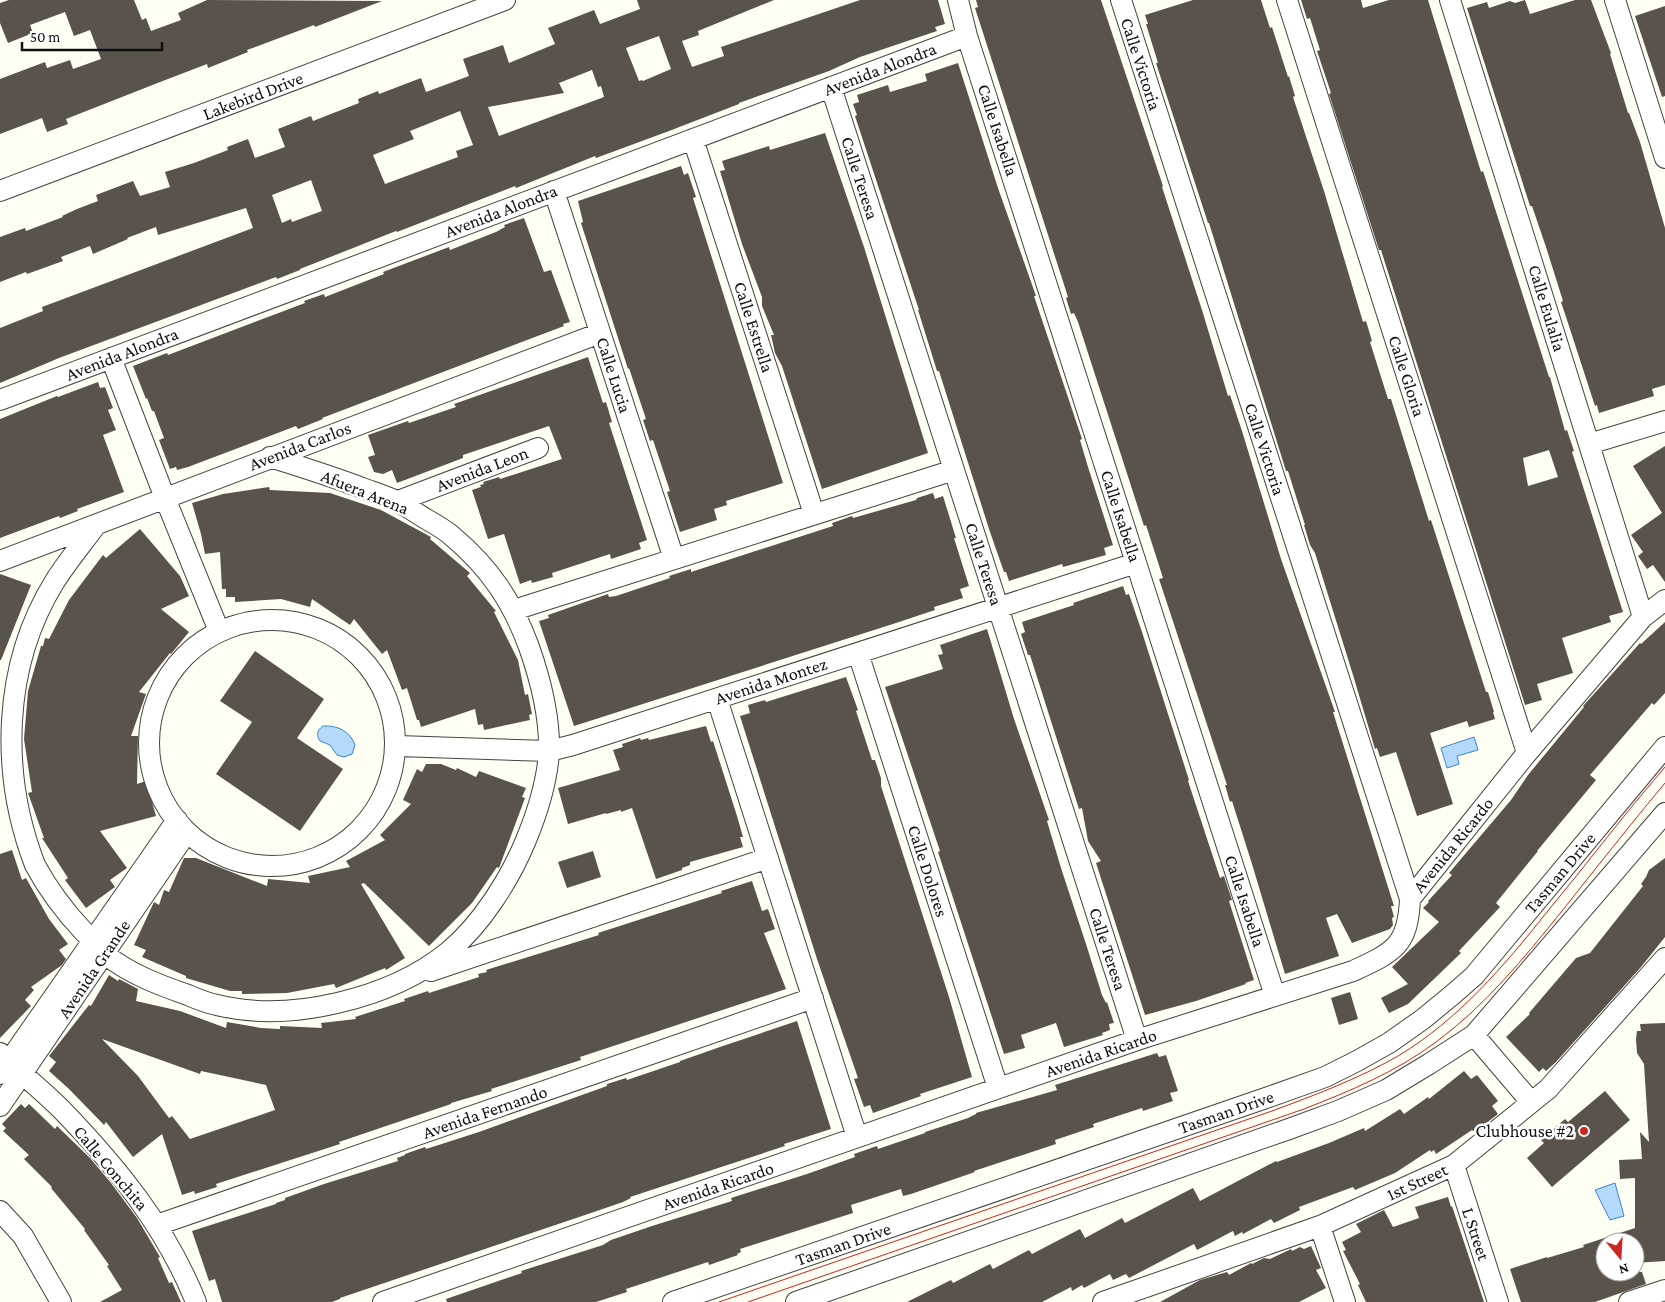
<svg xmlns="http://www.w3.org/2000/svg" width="1665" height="1302" viewBox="0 0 1665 1302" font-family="'Crimson Pro',serif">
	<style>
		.water { fill: #b5d9fa; stroke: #3786d5 }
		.building { fill: #5a534c; fill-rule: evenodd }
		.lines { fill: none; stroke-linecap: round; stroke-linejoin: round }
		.minor-casing { stroke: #434343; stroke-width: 22 }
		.minor { stroke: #fff; stroke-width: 20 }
		.tram { stroke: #ca281f; stroke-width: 1 }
		.poi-dot { fill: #ca281f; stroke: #fff; stroke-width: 2 }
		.labels { text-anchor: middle; stroke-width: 5; stroke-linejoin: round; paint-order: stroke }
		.street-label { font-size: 18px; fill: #101010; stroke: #fff }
		.poi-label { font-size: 18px; fill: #101010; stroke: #fff; text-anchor: end }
	</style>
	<rect width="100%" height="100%" fill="#fffef3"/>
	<!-- water -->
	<path class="water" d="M323 726C337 725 350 731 355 745L352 754 344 757 337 755 330 745 320 741C316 735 317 730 323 726Z
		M1474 737 1478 750 1457 756 1459 764 1447 768 1441 748Z
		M1615 1183 1624 1216 1610 1220 1595 1190Z"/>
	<!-- building -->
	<path class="building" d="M9 0H134L142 20 146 18 151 31 181 20 178 13 207 0 382 1 315 27 314 25 247 50 248 52 208 68 207 64 155 84 66 119 68 124 47 132 42 118 0 134V79L45 62 47 68 70 60 73 69 101 59 90 30 74 36 65 12 30 25 33 33 8 43 0 23V3Z
		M637 0H774L698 31 699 35 682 41 692 67 724 56 721 47 860 0H938L945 24 935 27 937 31 860 57 829 71 739 103V104L669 131 596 158 595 156 516 188 515 186 397 232 396 231 300 269V270L277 279 276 277 59 358 0 383V328L43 311 42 307 253 228 246 208 158 235 156 227 127 238 128 239 93 254 90 246 61 257 63 261 27 274 26 272 0 282V237L25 228 26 231 63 217 62 216 77 209 98 201 96 195 133 181 140 196 170 187 165 172 194 163 228 150 227 147 248 139 255 158 285 147 278 129 311 116 313 121 359 103 358 99 378 91 379 94 421 78 426 92 469 76 463 59 503 45 509 63 555 44 548 28 594 10 600 24 640 9ZM659 36 671 69 643 81 642 80 639 81 626 48ZM592 70 598 87 601 86 604 97 499 136 488 107 564 93 559 83ZM460 111 473 145 456 151 458 157 385 184 373 155 414 139 410 131ZM311 180 322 211 292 222 291 219 282 223 272 195Z
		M976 0H1101L1163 186 1162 187 1202 310 1228 396 1230 395 1242 431 1281 559 1335 712H1333L1394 906H1391L1394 917 1392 918 1393 925 1390 929 1352 943 1337 914 1326 918 1339 956 1285 974 1252 864 1232 801 1230 802 1225 785H1227L1224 776 1159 579 1163 578 1146 525 1144 526 1078 322 1074 313 1071 314 1066 298 1068 297 975 8 978 7Z
		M1193 0H1261L1270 28 1272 27 1288 77 1289 76 1295 96 1293 97 1324 191 1363 322 1366 321 1372 341 1370 342 1388 399H1391L1429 521 1431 520 1486 692H1488L1494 712H1493L1495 719 1469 727 1467 721 1430 733 1453 804 1417 816 1396 752 1380 757 1377 748 1375 749 1353 675 1315 553 1310 545 1304 525H1305L1288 471H1286L1209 223H1208L1156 63H1158L1146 24H1148L1145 15Z
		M1301 0H1361L1363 8 1389 0H1428L1481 172 1483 171 1549 377H1550L1565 431 1567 430 1574 451 1572 452 1623 612 1609 616 1611 622 1562 638 1573 673 1537 684 1542 700 1525 705 1381 250H1379L1329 94 1331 93 1317 51 1320 50 1310 18 1307 19ZM1549 450 1558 477 1528 486 1523 458Z
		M1525 0 1530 14 1575 0H1591L1611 53 1610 54 1628 113H1629L1640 142 1665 228V385L1652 389 1654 396 1599 413 1597 405 1595 406 1568 323 1561 302 1563 301 1546 247 1532 206H1530L1467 8 1487 2 1489 8 1510 1 1515 3Z
		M1665 6V96L1662 97 1635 16Z
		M958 63 998 188 1036 296H1034L1082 439 1080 440 1088 467 1113 545 1104 548 1106 555 1063 567 1062 564 1009 581 1006 572H1004L990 532 939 371H937L918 310H919L855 116 857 115 853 104 859 102 857 95 888 85 890 92 927 81 925 74Z
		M825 133 864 247 928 453 822 489 782 366 775 353 771 335H774L762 306V297L742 244 720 171 725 170 722 161 769 146 770 150Z
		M681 166 684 175 688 173 696 197 693 198 783 483 726 501 727 505 714 509 717 520 680 532 667 492 670 491 653 440 650 441 643 420 646 419 629 368 628 369 581 223 583 222 578 201Z
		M524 218 544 272 551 270 570 322 563 324 564 326 322 418 323 419 298 429 296 426 188 467 177 470 176 467 170 469 159 440 164 438 154 411H152L147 398 146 399 133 366 167 353 168 355 305 303 304 301 324 294 325 297 384 274 383 272 449 247 450 250 496 232 505 227 504 225Z
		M588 357 603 403 606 402 612 422 609 423 647 540 639 543 641 549 611 559 610 554 552 573 553 577 532 583 531 580 520 584 504 534 488 539 472 490 481 487 480 485 484 484 483 482 499 477 500 479 562 459 549 426 463 455V458L397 483 392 470 383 474 374 472 368 457 375 455 368 435 408 421 409 423 456 407 454 404Z
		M98 382 100 388 105 387 113 408 108 410 116 430 103 435 124 492 77 509 78 511 60 518 59 516 0 538V419L57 396 58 397Z
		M1665 446V582L1653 565 1647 569 1638 556 1643 552 1631 535 1662 513 1633 466Z
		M269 487 270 490 330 493 381 510 431 537 430 539 470 573 467 576 496 611 494 612 518 660 525 695 528 694 532 714 529 715 530 720 484 730 483 724 478 725 475 709 421 727 419 720H417L407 688 402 690 387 650 382 654 354 619 350 625 312 599 310 607 281 599 235 602V597H226V589H222L220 552 205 554 201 534 192 503 223 494Z
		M933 493 935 499 943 496 956 538H954L969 586 960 589 963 598 934 607 935 610 896 623 574 726 539 621 549 618 548 615 608 594 609 597 616 596 670 578 669 576 691 569V572L833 526 832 523 852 516 853 518 916 500 917 498Z
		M140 529 180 576 189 596 161 609 189 632 171 654 170 653 139 692 146 694 131 736H138L137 784 146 781 156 816 100 831 127 868 110 880 115 887 86 908 65 880 68 878 42 838H44L28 793 32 792 24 739 28 691 41 646H43L45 638 49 639 69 600 103 555 106 558Z
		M0 574 31 585 1 660H0Z
		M1123 586 1126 595 1129 594 1142 632 1189 780 1188 781 1220 878 1224 876 1232 900 1229 901 1254 980 1245 983 1246 984 1196 1001 1145 1015 1096 863 1101 861 1088 841 1082 808 1079 809 1030 655H1028L1021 634 1025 632 1022 622 1074 605 1073 603Z
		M1665 622V693L1654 705 1652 703 1590 775 1596 780 1537 851H1538L1496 903 1500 907 1459 951 1461 953 1408 1004 1389 1013 1381 998 1408 984 1392 967 1439 922 1423 908 1429 902 1428 901 1452 875 1449 873 1511 800 1528 775 1584 707 1583 706 1640 643 1641 644Z
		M987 629 1014 719 1049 820 1047 821 1061 868 1086 944 1102 995 1106 1003 1107 1002 1114 1023 1109 1024 1110 1030 1102 1033 1103 1035 1064 1047 1056 1023 1021 1035 1025 1048 1004 1054 938 852 940 851 885 687 943 669 938 655 943 654 940 645Z
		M255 651 324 699 297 738 343 769 300 831 216 774 252 722 220 701Z
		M846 677 858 710 856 711 872 760H875L881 778V786L949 997 972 1077 920 1094 921 1096 873 1113 870 1105 864 1107 854 1079 858 1078 817 959 740 716 750 713 748 705 765 700 766 702Z
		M706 726 711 742 713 741 737 816 743 837H740L743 847 690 862V865L682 868V870L656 879 632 808 621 812V810L606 814V813L568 824 558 788 620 770 613 750 623 747 622 744 640 738 641 740 648 738 649 740Z
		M426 764H441L456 770 457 768 476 777 479 771 526 788 522 797 525 798 499 868 497 867 472 903 429 946 364 883 361 884 405 958 386 970 385 968 336 988 334 984 287 993 242 994V991H230L186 978V976L142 957 146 950 134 945 154 902 159 905 164 890 169 892 184 858H196L267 886 268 879 310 883 308 876 350 867 346 861 385 840 380 835 411 804 403 800 417 769 422 772Z
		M12 850 22 880 26 878 49 919 68 944 59 950 66 959 62 965 31 987 34 990 25 1000 31 1006 0 1038V854Z
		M593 851 601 877 567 888 558 862Z
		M1665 858V937L1641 967 1556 1062 1546 1071 1543 1068 1539 1072 1506 1037 1530 1014 1529 1013 1576 958 1590 953 1643 886 1641 884 1646 877 1649 870Z
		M752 881 762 911 768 909 775 929 764 933 786 989 580 1057 581 1060 491 1089 492 1091 451 1103V1104L339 1142 340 1144 216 1184 217 1187 195 1194 194 1191 182 1195 162 1134 133 1157 106 1122 104 1125 69 1089 49 1071 56 1062 49 1056 89 1005 91 1006 109 975 118 981 119 979 138 989 136 1001 180 1011 226 1028 227 1022 261 1028 280 1029V1026L322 1028 321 1023 356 1019 355 1017 405 1001 404 999 428 991 429 993 479 977 478 974 487 972 486 970 599 935 598 933 722 893 721 891ZM102 1039 200 1074 201 1071 266 1085 275 1110 190 1139 172 1116 169 1118 138 1076Z
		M1350 992 1358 1019 1339 1025 1331 998Z
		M797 1021 831 1129 784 1144 785 1146 630 1197 631 1198 623 1202 591 1213 340 1298V1299L332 1302H222L215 1279 209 1281 192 1231 276 1204V1203L285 1200V1198L324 1184 398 1161 397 1158 405 1155V1154L425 1147 426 1149 479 1132 607 1086V1084L626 1078 627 1080 680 1062V1061L720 1047Z
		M1665 1023V1261L1635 1263V1242H1605V1272H1642L1646 1284 1595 1302H1521L1510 1269 1547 1257V1258L1584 1247 1583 1245 1635 1228V1178L1620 1179 1619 1160 1642 1159 1640 1132 1649 1142 1644 1064 1637 1053 1636 1039 1637 1031H1641L1640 1024Z
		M1157 1053 1159 1057 1166 1055 1178 1091 1170 1093 1173 1101 1143 1111 1142 1108 1093 1124 1094 1127 1055 1140 1056 1144 974 1171 975 1172 911 1194 903 1196 901 1189 851 1205 853 1213 740 1249 741 1252 737 1254 738 1255 709 1265 708 1262 626 1289 627 1292 596 1302H447L446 1299 522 1273 521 1271 603 1245 611 1240 652 1226 732 1201 731 1198 807 1174 855 1157 854 1154 877 1146 878 1149 925 1133V1132L968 1118 976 1114V1113L1057 1090 1055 1085Z
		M1464 1071 1471 1079 1477 1075 1498 1101 1492 1106 1498 1114 1480 1128 1479 1127 1473 1131 1472 1130 1436 1154 1434 1150 1431 1152 1430 1150 1395 1173 1355 1190 1353 1187 1299 1207 1300 1210 1274 1223 1271 1219 1243 1234 1242 1232 1235 1236 1233 1231 1197 1250 1194 1244 1129 1278 1126 1274 1113 1280 1110 1274 1084 1288 1082 1285 1072 1291 1071 1287 1042 1302H907L951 1280 953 1283 990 1264 993 1269 1029 1250 1032 1254 1080 1229 1085 1238 1122 1218 1125 1223 1193 1188 1200 1201 1276 1161 1277 1162 1329 1143 1364 1128 1365 1131 1400 1109 1404 1114 1428 1097 1429 1099Z
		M1605 1091 1630 1120 1552 1187 1527 1158 1544 1143 1541 1140 1565 1119 1568 1122Z
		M21 1104 25 1108 29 1104 55 1129 57 1126 90 1158 111 1183 137 1218 160 1257 158 1258 169 1283 172 1282 181 1302H100L122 1290 107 1266 109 1265 84 1230 85 1229 51 1188 52 1187 24 1159 29 1155 3 1131 6 1128 2 1124Z
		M1448 1197 1451 1207 1452 1206 1484 1302H1366L1358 1285 1360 1284 1343 1251 1346 1250 1342 1242 1361 1232 1356 1224 1384 1210 1393 1227 1419 1218 1415 1207Z
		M1311 1246 1321 1268 1316 1270 1326 1288 1299 1302H1160L1200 1280 1227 1272 1229 1275 1251 1263 1252 1264 1264 1258 1270 1259 1291 1249 1292 1251 1300 1247 1304 1249Z"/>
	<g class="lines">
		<!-- minor casing -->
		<g class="minor-casing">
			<path id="minor" d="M958 0 967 36 1275 996
				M1121 0 1410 899
				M1287 0 1527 753
				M1450 0 1643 617
				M1615 0 1665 158
				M831 87 1137 1040
				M693 139 814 514
				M0 191 505 0
				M554 191 674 559
				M111 358 165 498 219 631
				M0 400 967 36
				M1589 444 1665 421
				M398 501 538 448
				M96 525C82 544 67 562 55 581 2 666 0 774 35 865 49 891 65 912 85 933 92 940 98 949 106 955 130 974 159 985 188 995 197 999 207 1003 217 1005 289 1023 390 999 448 952 481 925 510 879 526 840 538 811 547 783 549 752 550 716 541 681 529 647 512 601 490 568 452 536 444 529 435 524 426 519 418 514 409 508 400 503 389 497 376 493 365 489 334 477 302 467 270 457
				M0 561 600 333
				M514 610 954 470
				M149 743a123 123 0 1 1 246 0a123 123 0 1 1-246 0Z
				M858 653 998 1088
				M717 699 857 1137
				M398 746 549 751 573 745 1136 563
				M431 971 768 858
				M1474 1035 1531 1102
				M0 1053C20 1073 42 1090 62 1110 117 1167 166 1227 196 1302
				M0 1074 177 820
				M0 1106 187 832
				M1454 1165 1498 1302
				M0 1211 23 1236 61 1302
				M157 1225 813 998
				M1320 1226 1345 1302
				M383 1302 1137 1040 1353 971C1394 952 1408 946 1410 899L1527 753 1643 617 1665 600
				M673 1302 1263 1099 1325 1077 1357 1061 1389 1043 1423 1019 1451 996 1474 976 1665 747
				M796 1302 1289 1129 1338 1111 1386 1090 1429 1064 1474 1035 1665 813
				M1103 1302 1320 1226 1454 1165 1548 1089 1665 958
				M1629 1302 1665 1290"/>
		</g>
		<!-- minor -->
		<use href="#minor" class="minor"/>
		<!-- tram -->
		<path class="tram" d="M719 1302 1272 1111C1315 1095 1358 1079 1398 1056 1458 1020 1504 966 1547 912 1587 864 1624 814 1665 767
			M748 1302 1304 1109C1350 1091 1396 1072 1436 1042 1485 1006 1524 958 1562 911 1596 868 1630 825 1665 783"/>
	</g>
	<!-- markers -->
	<circle class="poi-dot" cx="1584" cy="1131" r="5"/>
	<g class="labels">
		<!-- street labels -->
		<g class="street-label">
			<text transform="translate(1141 64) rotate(72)" y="6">Calle Victoria</text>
			<text transform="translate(880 69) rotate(-21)" y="6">Avenida Alondra</text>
			<text transform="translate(253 96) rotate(-21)" y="6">Lakebird Drive</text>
			<text transform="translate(998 130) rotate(72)" y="6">Calle Isabella</text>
			<text transform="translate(860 178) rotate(72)" y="6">Calle Teresa</text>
			<text transform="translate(501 211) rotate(-21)" y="6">Avenida Alondra</text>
			<text transform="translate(1547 308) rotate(73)" y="6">Calle Eulalia</text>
			<text transform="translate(754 327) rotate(72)" y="6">Calle Estrella</text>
			<text transform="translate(122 354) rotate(-21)" y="6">Avenida Alondra</text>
			<text transform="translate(614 375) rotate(72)" y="6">Calle Lucia</text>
			<text transform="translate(1407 376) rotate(72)" y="6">Calle Gloria</text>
			<text transform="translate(300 446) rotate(-21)" y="6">Avenida Carlos</text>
			<text transform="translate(1265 449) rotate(72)" y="6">Calle Victoria</text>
			<text transform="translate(482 469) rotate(-21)" y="6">Avenida Leon</text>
			<text transform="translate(365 492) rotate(22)" y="6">Afuera Arena</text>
			<text transform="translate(1121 516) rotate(72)" y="6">Calle Isabella</text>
			<text transform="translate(984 564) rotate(72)" y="6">Calle Teresa</text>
			<text transform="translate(771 681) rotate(-18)" y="6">Avenida Montez</text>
			<text transform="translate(1453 845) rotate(-51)" y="6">Avenida Ricardo</text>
			<text transform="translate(928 871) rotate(72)" y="6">Calle Dolores</text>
			<text transform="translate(1560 873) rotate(-50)" y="6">Tasman Drive</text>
			<text transform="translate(1245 901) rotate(72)" y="6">Calle Isabella</text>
			<text transform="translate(1108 949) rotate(72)" y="6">Calle Teresa</text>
			<text transform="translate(94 969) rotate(-56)" y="6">Avenida Grande</text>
			<text transform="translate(1101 1053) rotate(-19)" y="6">Avenida Ricardo</text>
			<text transform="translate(485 1112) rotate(-19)" y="6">Avenida Fernando</text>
			<text transform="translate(1226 1112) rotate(-19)" y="6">Tasman Drive</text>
			<text transform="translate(111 1168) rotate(50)" y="6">Calle Conchita</text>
			<text transform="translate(1417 1182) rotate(-25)" y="6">1st Street</text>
			<text transform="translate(718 1186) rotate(-19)" y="6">Avenida Ricardo</text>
			<text transform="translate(1476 1234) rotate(72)" y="6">L Street</text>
			<text transform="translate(843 1244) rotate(-19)" y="6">Tasman Drive</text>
		</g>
		<!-- poi labels -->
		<g class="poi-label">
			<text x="1574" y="1137">Clubhouse #2</text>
		</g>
	</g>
	<!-- north arrow -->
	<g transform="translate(1620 1257) rotate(162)"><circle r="24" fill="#ffffff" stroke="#9f9f9f"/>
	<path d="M0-4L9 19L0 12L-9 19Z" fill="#ca281f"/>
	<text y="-8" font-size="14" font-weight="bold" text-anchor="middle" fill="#101010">N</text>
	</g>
	<!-- scale -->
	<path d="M22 42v8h140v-8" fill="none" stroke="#101010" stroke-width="2.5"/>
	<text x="30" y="42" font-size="15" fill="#101010" stroke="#ffffff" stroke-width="4" paint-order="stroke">50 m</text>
</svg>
